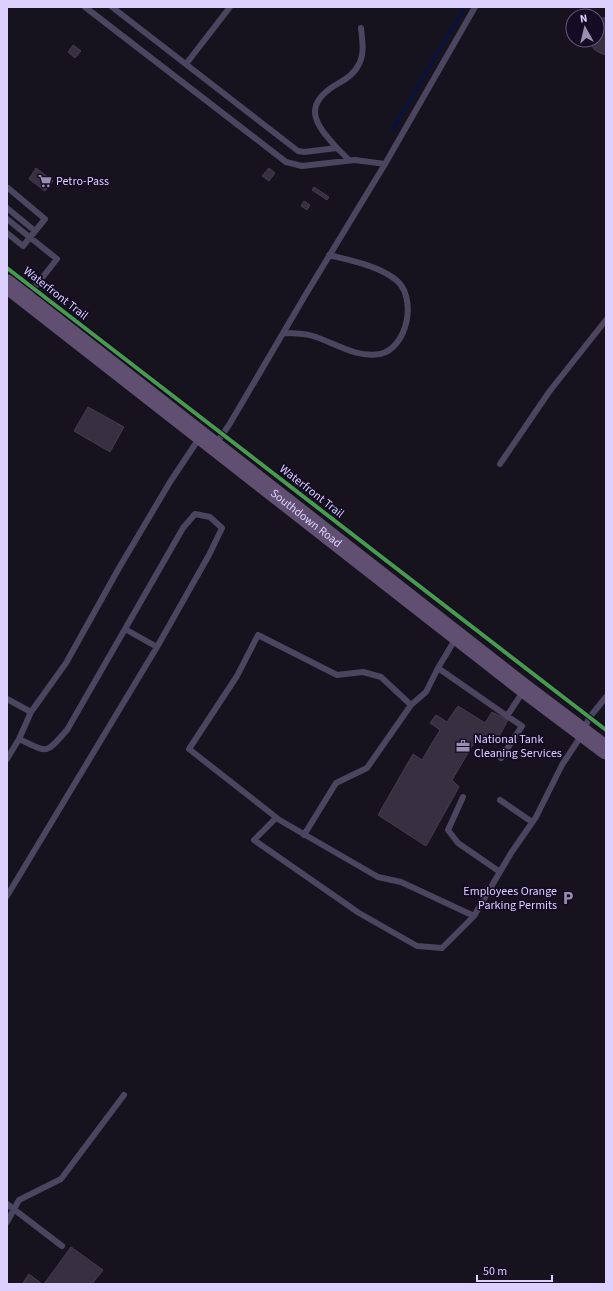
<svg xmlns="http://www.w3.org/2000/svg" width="613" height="1291" viewBox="0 0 613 1291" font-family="'Source Sans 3',sans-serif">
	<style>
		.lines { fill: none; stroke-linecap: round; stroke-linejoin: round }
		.stream { stroke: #071241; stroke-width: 3 }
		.building { fill: #363041; stroke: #443c53 }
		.service { stroke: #4b4560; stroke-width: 6 }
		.primary { stroke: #614f71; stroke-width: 19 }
		.cycleway-casing { stroke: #140c24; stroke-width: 6 }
		.cycleway { stroke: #469c4c; stroke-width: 4 }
		.labels { text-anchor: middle; stroke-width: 3.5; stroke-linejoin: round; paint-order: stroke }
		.poi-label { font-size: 12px; fill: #dcd0ff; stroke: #140c24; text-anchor: start }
		.street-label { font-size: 12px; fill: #dcd0ff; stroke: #140c24 }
	</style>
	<rect width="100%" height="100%" fill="#16121e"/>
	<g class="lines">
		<!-- stream -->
		<path class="stream" d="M392 130 465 7"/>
	</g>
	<!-- building -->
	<path class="building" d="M606 17V55L600 53 594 49 589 40H597V20Z
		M73 45 81 51 75 58 68 52Z
		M36 168 53 181 45 191 29 179Z
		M269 168 275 173 269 181 262 176Z
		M314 187 329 197 327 200 312 190Z
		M304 201 310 205 307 210 301 206Z
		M88 407 124 427 110 452 74 431Z
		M458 706 485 723 492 712 508 720 495 744 478 736 452 780 459 787 426 846 378 815 413 754 422 760 440 730 430 723 436 715 447 722Z
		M71 1247 103 1270 92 1284H44Z
		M29 1274 42 1284H22Z"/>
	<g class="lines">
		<!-- service -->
		<path class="service" d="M85 7 286 162 302 166 355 160 385 164 475 7
			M112 7 298 151 304 152 337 148 349 160
			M186 64 230 7
			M337 148C317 126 301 107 334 86 344 80 354 75 359 64 365 53 362 39 361 28
			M7 189 8 188 45 219 23 246 7 233
			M7 208 35 231
			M7 219 57 259 27 297
			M283 333C293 333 303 333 313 336 335 343 355 358 380 354 408 348 418 296 395 279 376 265 352 261 329 255
			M215 445 229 425 306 294 385 164
			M500 464 549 392 606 320
			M125 629 157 647
			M456 638 438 668 507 716 524 690
			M7 699 31 712
			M411 705 426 692 438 668
			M501 758 522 726 507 716
			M7 759 19 739 31 712 66 663 119 568 170 482 200 437
			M463 797 448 830 458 843 500 872
			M500 800 532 822
			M277 818 189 749 237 676 258 635 337 675 363 672 381 677 411 705 367 768 336 783 304 835
			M7 896 157 647 209 555 222 528 210 517 195 514 183 528 67 730C45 755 49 753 19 739
			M474 916 401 882 378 877 276 818 254 840 359 913 417 946 442 948 474 916 511 853 536 817 562 765 583 733 589 718 606 697
			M7 1204 62 1246
			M7 1222 19 1200 61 1179 124 1095"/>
		<!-- primary -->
		<path class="primary" id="s1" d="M7 284 525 689 606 750"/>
		<!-- cycleway casing -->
		<g class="cycleway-casing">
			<path id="cycleway" d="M7 268 606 730"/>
		</g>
		<!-- cycleway -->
		<use href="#cycleway" class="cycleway"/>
	</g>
	<!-- icons -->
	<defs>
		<g id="supermarket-bare" transform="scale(1.08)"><path d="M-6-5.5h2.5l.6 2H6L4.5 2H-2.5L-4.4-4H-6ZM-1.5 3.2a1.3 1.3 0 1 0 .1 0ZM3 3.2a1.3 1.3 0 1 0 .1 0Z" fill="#978eb0" stroke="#140c24" stroke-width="2.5" paint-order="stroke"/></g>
		<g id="office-bare" transform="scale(1.08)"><path d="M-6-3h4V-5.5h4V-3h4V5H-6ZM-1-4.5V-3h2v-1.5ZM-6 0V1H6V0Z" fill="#978eb0" stroke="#140c24" stroke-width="2.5" paint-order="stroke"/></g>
		<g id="parking-bare" transform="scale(1.08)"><path d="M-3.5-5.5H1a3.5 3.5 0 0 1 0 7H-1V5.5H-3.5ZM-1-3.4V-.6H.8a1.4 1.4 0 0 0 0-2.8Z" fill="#978eb0" stroke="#140c24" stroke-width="2.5" paint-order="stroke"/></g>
	</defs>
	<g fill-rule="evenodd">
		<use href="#supermarket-bare" x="45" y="181"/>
		<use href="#office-bare" x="463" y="746"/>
		<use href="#parking-bare" x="568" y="898"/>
	</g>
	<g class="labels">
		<!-- poi labels -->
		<g class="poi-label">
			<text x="56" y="185">Petro-Pass</text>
			<text x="474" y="743">National Tank<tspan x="474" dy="14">Cleaning Services</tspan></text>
			<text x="557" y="895" text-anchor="end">Employees Orange<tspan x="557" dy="14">Parking Permits</tspan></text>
		</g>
		<!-- street labels -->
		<g class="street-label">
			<text transform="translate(56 293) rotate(38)" y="4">Waterfront Trail</text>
			<text transform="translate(312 491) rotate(38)" y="4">Waterfront Trail</text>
			<text dy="4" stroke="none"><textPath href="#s1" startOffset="380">Southdown Road</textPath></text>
		</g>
	</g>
	<!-- border -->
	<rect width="613" height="1291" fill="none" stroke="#dcd0ff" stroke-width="16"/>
	<!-- north arrow -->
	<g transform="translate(585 28) rotate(352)"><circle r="19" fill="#140c24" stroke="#645a7c"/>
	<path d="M0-3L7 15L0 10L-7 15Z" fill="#978eb0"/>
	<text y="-6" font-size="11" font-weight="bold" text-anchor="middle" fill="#dcd0ff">N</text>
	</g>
	<!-- scale -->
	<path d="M477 1275v6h75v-6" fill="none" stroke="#dcd0ff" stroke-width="2"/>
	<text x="483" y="1275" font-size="12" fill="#dcd0ff" stroke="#140c24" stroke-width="3" paint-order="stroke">50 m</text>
</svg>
